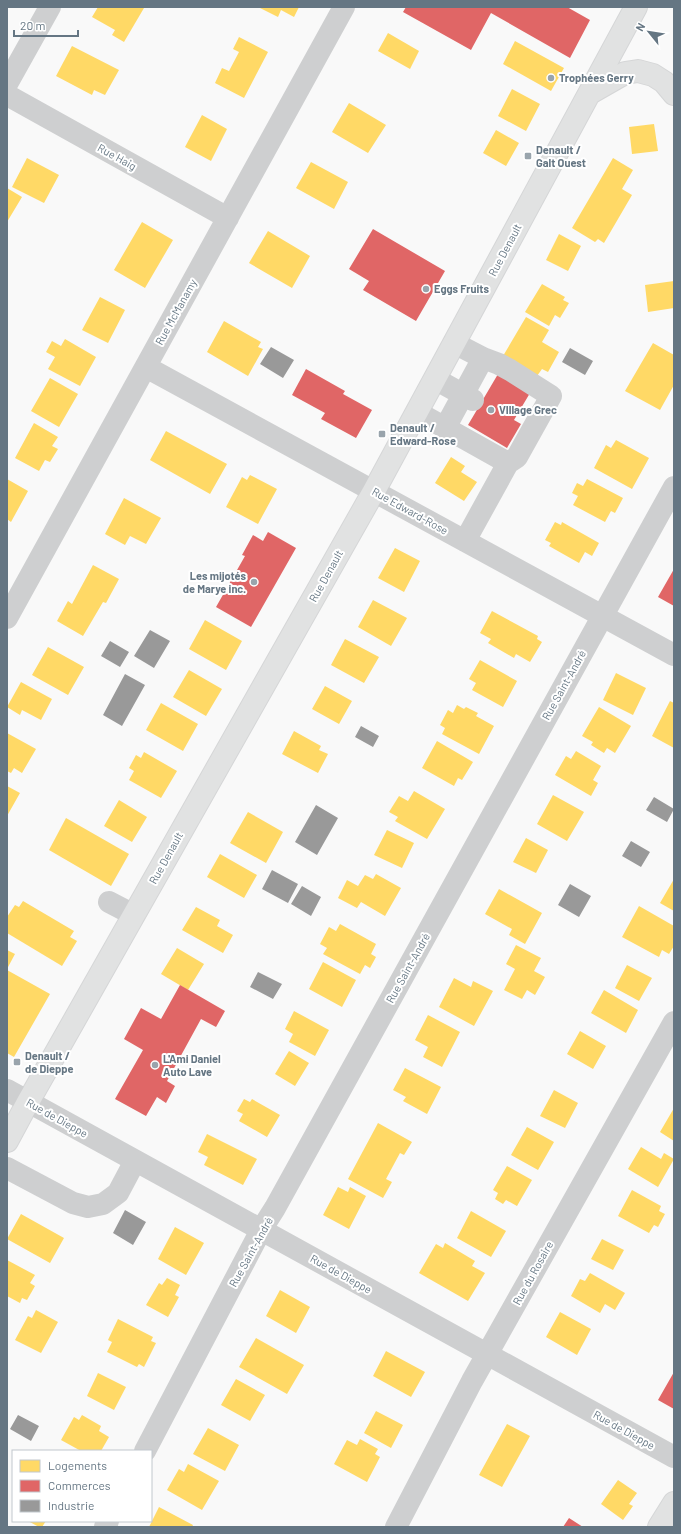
<svg xmlns="http://www.w3.org/2000/svg" width="681" height="1534" viewBox="0 0 681 1534" font-family="Barlow,sans-serif">
	<style>
		.homes { fill: #ffd966 }
		.shops { fill: #e06666 }
		.industry { fill: #999 }
		.lines { fill: none; stroke-linecap: round; stroke-linejoin: round }
		.major-casing { stroke: #d5d6d7; stroke-width: 24 }
		.minor { stroke: #cecfd0; stroke-width: 22 }
		.major { stroke: #e1e2e2; stroke-width: 22 }
		.poi-dot { fill: #99a4ac; stroke: #fff; stroke-width: 1.5 }
		.labels { text-anchor: middle; stroke-width: 4; stroke-linejoin: round; paint-order: stroke }
		.poi-label { font-size: 11px; font-weight: bold; fill: #657683; stroke: #fff; text-anchor: start }
		.street-label { font-size: 11px; fill: #657683; stroke: #fff }
	</style>
	<rect width="100%" height="100%" fill="#f9f9f9"/>
	<!-- homes -->
	<path class="homes" d="M98 7H142L144 8 124 42 112 35 115 30 92 17Z
		M258 7H299L294 17 281 10 278 17Z
		M388 33 419 51 410 69 378 51Z
		M239 37 268 52 244 98 215 83 222 68 229 71 239 52 233 49Z
		M515 41 564 68 551 91 503 64Z
		M72 46 119 70 105 95 94 90 92 95 56 76Z
		M512 89 540 104 526 131 498 116Z
		M349 103 386 125 368 153 332 132Z
		M202 115 227 129 211 161 185 147Z
		M654 124 658 151 632 154 629 127Z
		M496 130 519 143 506 166 483 153Z
		M27 158 59 175 44 203 12 187Z
		M613 158 633 170 622 189 632 195 604 243 598 239 595 242 572 228Z
		M311 162 348 182 334 209 296 188Z
		M7 188 22 197 7 222Z
		M142 222 173 240 145 288 114 270Z
		M268 231 310 256 292 288 249 263Z
		M559 234 581 246 568 271 546 260Z
		M674 281V308L648 312 645 285Z
		M542 284 565 297 563 300 569 303 560 318 555 315 549 326 525 312Z
		M100 297 125 310 108 343 82 330Z
		M526 317 549 330 542 342 559 352 548 372 542 369 537 376 503 356Z
		M224 321 261 342 258 347 263 349 248 376 207 352Z
		M65 339 96 357 80 386 48 369 55 357 46 352 52 341 61 346Z
		M653 343 674 355V385L660 410 625 391Z
		M50 378 78 394 59 427 31 411Z
		M34 423 58 437 52 446 58 449 50 462 45 460 39 471 15 458Z
		M166 431 227 464 210 494 150 460Z
		M616 440 649 458 632 489 594 468 606 445 611 448Z
		M451 457 465 466 461 472 477 482 464 501 435 483Z
		M250 475 277 489 258 524 226 507 242 477 247 480Z
		M7 479 28 491 11 522 7 519Z
		M587 479 623 498 615 513 611 511 605 522 573 505 578 496 572 493 577 483 583 486Z
		M124 498 161 518 146 544 130 536 125 545 105 534Z
		M555 522 561 525 562 522 599 543 592 556 585 552 579 563 549 546 551 543 545 540Z
		M395 548 420 561 404 592 378 578Z
		M93 565 119 579 106 603 103 602 83 636 57 621 68 601 72 604Z
		M373 600 407 618 391 646 358 627Z
		M492 611 538 636 537 639 542 642 530 662 516 654 514 658 488 643 491 639 480 633Z
		M205 620 242 641 226 670 189 649Z
		M345 639 379 657 364 683 331 665Z
		M48 647 84 667 68 695 32 675Z
		M480 660 517 681 503 707 472 690 476 683 469 679Z
		M189 670 222 689 206 716 173 697Z
		M616 673 646 688 633 715 603 700Z
		M21 682 52 699 41 720 22 710 20 715 7 707Z
		M325 686 352 701 339 724 312 709Z
		M670 701 674 703V748L652 736Z
		M161 703 198 724 183 751 146 730Z
		M457 705 464 709 466 707 478 713 476 716 494 726 479 754 442 734 445 728 440 725 448 710 453 713Z
		M599 707 631 726 615 753 607 748 604 753 591 745 593 742 582 736Z
		M294 731 321 746 319 750 328 754 318 773 282 754Z
		M7 733 36 749 22 773 14 768 11 773 7 771Z
		M437 741 473 762 462 780 458 778 454 786 422 768Z
		M576 751 601 766 593 780 598 783 591 796 555 775 566 756 571 759Z
		M144 752 177 771 161 798 129 780 134 771 129 768 136 755 141 758Z
		M7 786 20 793 7 816Z
		M414 791 445 809 427 839 395 821 398 817 389 812 399 796 408 801Z
		M553 795 584 812 567 841 537 824Z
		M119 800 147 817 132 842 104 826Z
		M248 812 283 832 266 863 230 843Z
		M66 818 129 854 111 886 49 850Z
		M387 830 414 843 402 868 374 855Z
		M526 838 548 850 536 873 513 862Z
		M220 854 257 875 244 898 207 877Z
		M376 874 401 888 385 916 361 902 357 908 338 898 347 880 358 886 365 875 373 879Z
		M674 879V911L660 903Z
		M499 889 542 913 525 944 509 935 512 929 485 914Z
		M23 901 74 931 70 937 77 941 62 966 7 933V917L15 905 19 907Z
		M639 906 674 926V946L669 954 662 950 659 957 622 937Z
		M196 907 220 920 217 926 233 935 223 953 182 930Z
		M340 924 376 944 371 954 376 957 370 968 365 965 360 974 323 954 327 948 320 944 329 927 336 931Z
		M516 945 541 958 534 971 545 977 535 995 527 990 522 999 504 990 515 969 506 964Z
		M177 948 204 964 188 990 161 974Z
		M7 950 15 954 7 969Z
		M323 962 356 980 342 1007 309 989Z
		M627 965 652 978 639 1001 615 988Z
		M7 970 50 994 14 1057 7 1053Z
		M454 978 471 987 473 981 493 991 474 1026 439 1007Z
		M604 990 638 1010 626 1033 591 1013Z
		M294 1011 329 1030 315 1056 289 1042 293 1034 285 1029Z
		M428 1015 460 1032 442 1067 423 1057 428 1047 415 1040Z
		M580 1031 606 1046 593 1069 567 1054Z
		M289 1051 309 1063 295 1086 275 1074Z
		M405 1068 441 1087 427 1114 403 1101 406 1097 393 1090Z
		M554 1090 578 1103 565 1128 540 1116Z
		M244 1099 250 1102 252 1099 280 1115 267 1137 239 1121 243 1114 237 1111Z
		M674 1108V1141L660 1132Z
		M378 1123 412 1142 404 1155 400 1153 386 1179 392 1182 383 1198 348 1179Z
		M527 1127 554 1142 538 1170 511 1155Z
		M207 1134 257 1159 243 1185 204 1165 208 1157 198 1152Z
		M641 1147 661 1159 664 1153 674 1159 658 1187 628 1169Z
		M507 1166 532 1180 517 1206 506 1200 503 1204 495 1199 498 1193 493 1190Z
		M338 1187 348 1192 350 1187 366 1196 349 1229 323 1215Z
		M632 1190 661 1206 659 1211 665 1214 658 1227 654 1225 649 1233 618 1216Z
		M471 1211 506 1231 491 1257 457 1238Z
		M21 1214 64 1238 50 1263 7 1239Z
		M175 1227 204 1243 186 1275 158 1259Z
		M602 1239 624 1250 613 1270 591 1259Z
		M445 1243 475 1261 472 1266 485 1273 468 1301 419 1273 436 1244 443 1248Z
		M7 1260 35 1275 30 1283 35 1286 27 1300 22 1298 20 1303 7 1296Z
		M590 1273 625 1293 615 1310 605 1304 600 1313 571 1296 580 1279 585 1281Z
		M167 1278 180 1285 175 1295 179 1297 168 1317 146 1305 159 1283 162 1285Z
		M280 1290 310 1307 296 1333 266 1316Z
		M36 1310 58 1322 41 1353 15 1340 28 1316 32 1318Z
		M560 1312 591 1329 577 1355 546 1337Z
		M118 1319 153 1337 151 1341 156 1343 144 1367 139 1364 137 1367 107 1352 112 1342 108 1340Z
		M256 1338 304 1365 287 1394 239 1367Z
		M386 1351 425 1372 411 1397 373 1376Z
		M98 1373 126 1387 114 1410 87 1396Z
		M236 1379 265 1395 250 1421 221 1405Z
		M376 1411 403 1425 391 1448 364 1433Z
		M82 1415 101 1426 99 1431 109 1437 101 1451H81L61 1440 74 1417 79 1420Z
		M507 1424 530 1436 502 1487 479 1475Z
		M208 1428 239 1445 225 1471 193 1454Z
		M360 1439 378 1449 375 1454 380 1457 367 1482 334 1464 347 1440 357 1445Z
		M188 1464 219 1481 202 1510 167 1490 179 1469 184 1472Z
		M618 1480 637 1493 629 1504 633 1506 623 1520 601 1504Z
		M159 1507 193 1525 192 1527H149Z
		M28 1521H46L42 1527H39Z"/>
	<!-- shops -->
	<path class="shops" d="M406 7H567L590 20 570 58 491 13 471 50 403 12Z
		M373 229 445 271 416 321 363 290 369 281 349 269Z
		M306 369 345 391 343 394 372 410 356 438 321 419 325 413 292 395Z
		M498 374 530 393 514 420 521 424 507 448 468 425Z
		M268 532 296 548 251 627 216 607 245 556 242 555 253 535 263 541Z
		M674 569V606L658 597Z
		M180 985 225 1011 216 1027 201 1019 167 1081 175 1086 166 1103 157 1097 146 1116 115 1099 143 1050 124 1039 141 1008 161 1019Z
		M674 1372V1409L658 1400Z
		M569 1518 583 1527H563Z"/>
	<!-- industry -->
	<path class="industry" d="M271 347 294 360 283 378 260 364Z
		M570 348 593 361 585 375 562 362Z
		M150 630 170 641 154 668 134 656Z
		M110 641 129 652 120 667 101 656Z
		M125 674 145 685 122 726 103 715Z
		M361 726 379 736 373 747 355 737Z
		M654 797 674 809 667 822 646 810Z
		M316 805 338 818 317 855 295 842Z
		M631 841 650 852 641 867 622 856Z
		M272 870 298 884 288 903 262 889Z
		M570 884 591 896 579 917 558 905Z
		M302 886 321 897 311 916 291 904Z
		M258 972 282 984 273 999 250 987Z
		M125 1210 146 1222 133 1245 113 1233Z
		M18 1415 39 1426 31 1441 10 1429Z"/>
	<g class="lines">
		<!-- major casing -->
		<g class="major-casing">
			<path id="major" d="M590 93 625 73 638 71 653 75 664 82 674 94
				M7 1141 28 1102 374 491 636 7
				M659 1527 674 1503"/>
		</g>
		<!-- minor -->
		<path class="minor" d="M7 84 50 7
			M7 95 228 218
			M454 343 483 358 499 364 510 370 551 396 517 457 508 463
			M146 367 674 655
			M435 379 473 400
			M417 412 508 463 465 541
			M445 428 483 358
			M7 618 344 7
			M109 902 134 915
			M7 1090 674 1457
			M7 1168 73 1203 88 1207 103 1204 118 1193 135 1161
			M145 1451 261 1230 275 1208 674 487
			M105 1527 108 1521
			M396 1527 472 1381 674 1022"/>
		<!-- major -->
		<use href="#major" class="major"/>
	</g>
	<!-- markers -->
	<g class="poi-dot">
		<circle cx="551" cy="78" r="4"/>
		<rect x="524" y="152" width="8" height="8" rx="2"/>
		<circle cx="426" cy="289" r="4"/>
		<circle cx="491" cy="410" r="4"/>
		<rect x="378" y="430" width="8" height="8" rx="2"/>
		<circle cx="254" cy="582" r="4"/>
		<rect x="13" y="1058" width="8" height="8" rx="2"/>
		<circle cx="155" cy="1065" r="4"/>
	</g>
	<g class="labels">
		<!-- poi labels -->
		<g class="poi-label">
			<text x="559" y="82">Trophées Gerry</text>
			<text x="536" y="154">Denault /<tspan x="536" dy="13">Galt Ouest</tspan></text>
			<text x="434" y="293">Eggs Fruits</text>
			<text x="499" y="414">VIllage Grec</text>
			<text x="390" y="432">Denault /<tspan x="390" dy="13">Edward-Rose</tspan></text>
			<text x="246" y="580" text-anchor="end">Les mijotés<tspan x="246" dy="13">de Marye inc.</tspan></text>
			<text x="25" y="1060">Denault /<tspan x="25" dy="13">de Dieppe</tspan></text>
			<text x="163" y="1063">L'Ami Daniel<tspan x="163" dy="13">Auto Lave</tspan></text>
		</g>
		<!-- street labels -->
		<g class="street-label">
			<text transform="translate(117 157) rotate(29)" y="4">Rue Haig</text>
			<text transform="translate(505 250) rotate(-62)" y="4">Rue Denault</text>
			<text transform="translate(176 312) rotate(-61)" y="4">Rue McManamy</text>
			<text transform="translate(410 511) rotate(29)" y="4">Rue Edward-Rose</text>
			<text transform="translate(326 576) rotate(-61)" y="4">Rue Denault</text>
			<text transform="translate(564 685) rotate(-61)" y="4">Rue Saint-André</text>
			<text transform="translate(166 858) rotate(-61)" y="4">Rue Denault</text>
			<text transform="translate(408 968) rotate(-61)" y="4">Rue Saint-André</text>
			<text transform="translate(57 1118) rotate(29)" y="4">Rue de Dieppe</text>
			<text transform="translate(251 1252) rotate(-61)" y="4">Rue Saint-André</text>
			<text transform="translate(533 1273) rotate(-61)" y="4">Rue du Rosaire</text>
			<text transform="translate(341 1274) rotate(29)" y="4">Rue de Dieppe</text>
			<text transform="translate(624 1430) rotate(29)" y="4">Rue de Dieppe</text>
		</g>
	</g>
	<!-- border -->
	<rect width="681" height="1534" fill="none" stroke="#657683" stroke-width="16"/>
	<!-- legend -->
	<rect x="12" y="1450" width="140" height="72" fill="#ffffff" stroke="#c1c8cd"/>
	<rect x="20" y="1460" width="20" height="12" fill="#ffd966" stroke="#c1c8cd"/>
	<text x="48" y="1470" font-size="12" fill="#657683">Logements</text>
	<rect x="20" y="1480" width="20" height="12" fill="#e06666" stroke="#c1c8cd"/>
	<text x="48" y="1490" font-size="12" fill="#657683">Commerces</text>
	<rect x="20" y="1500" width="20" height="12" fill="#999999" stroke="#c1c8cd"/>
	<text x="48" y="1510" font-size="12" fill="#657683">Industrie</text>
	<!-- north arrow -->
	<g transform="translate(649 32) rotate(300)" stroke="#ffffff" stroke-width="3" paint-order="stroke">
	<path d="M0-3L7 15L0 10L-7 15Z" fill="#657683"/>
	<text y="-6" font-size="11" font-weight="bold" text-anchor="middle" fill="#657683">N</text>
	</g>
	<!-- scale -->
	<path d="M14 30v6h64v-6" fill="none" stroke="#657683" stroke-width="2"/>
	<text x="20" y="30" font-size="12" fill="#657683" stroke="#ffffff" stroke-width="3" paint-order="stroke">20 m</text>
</svg>
